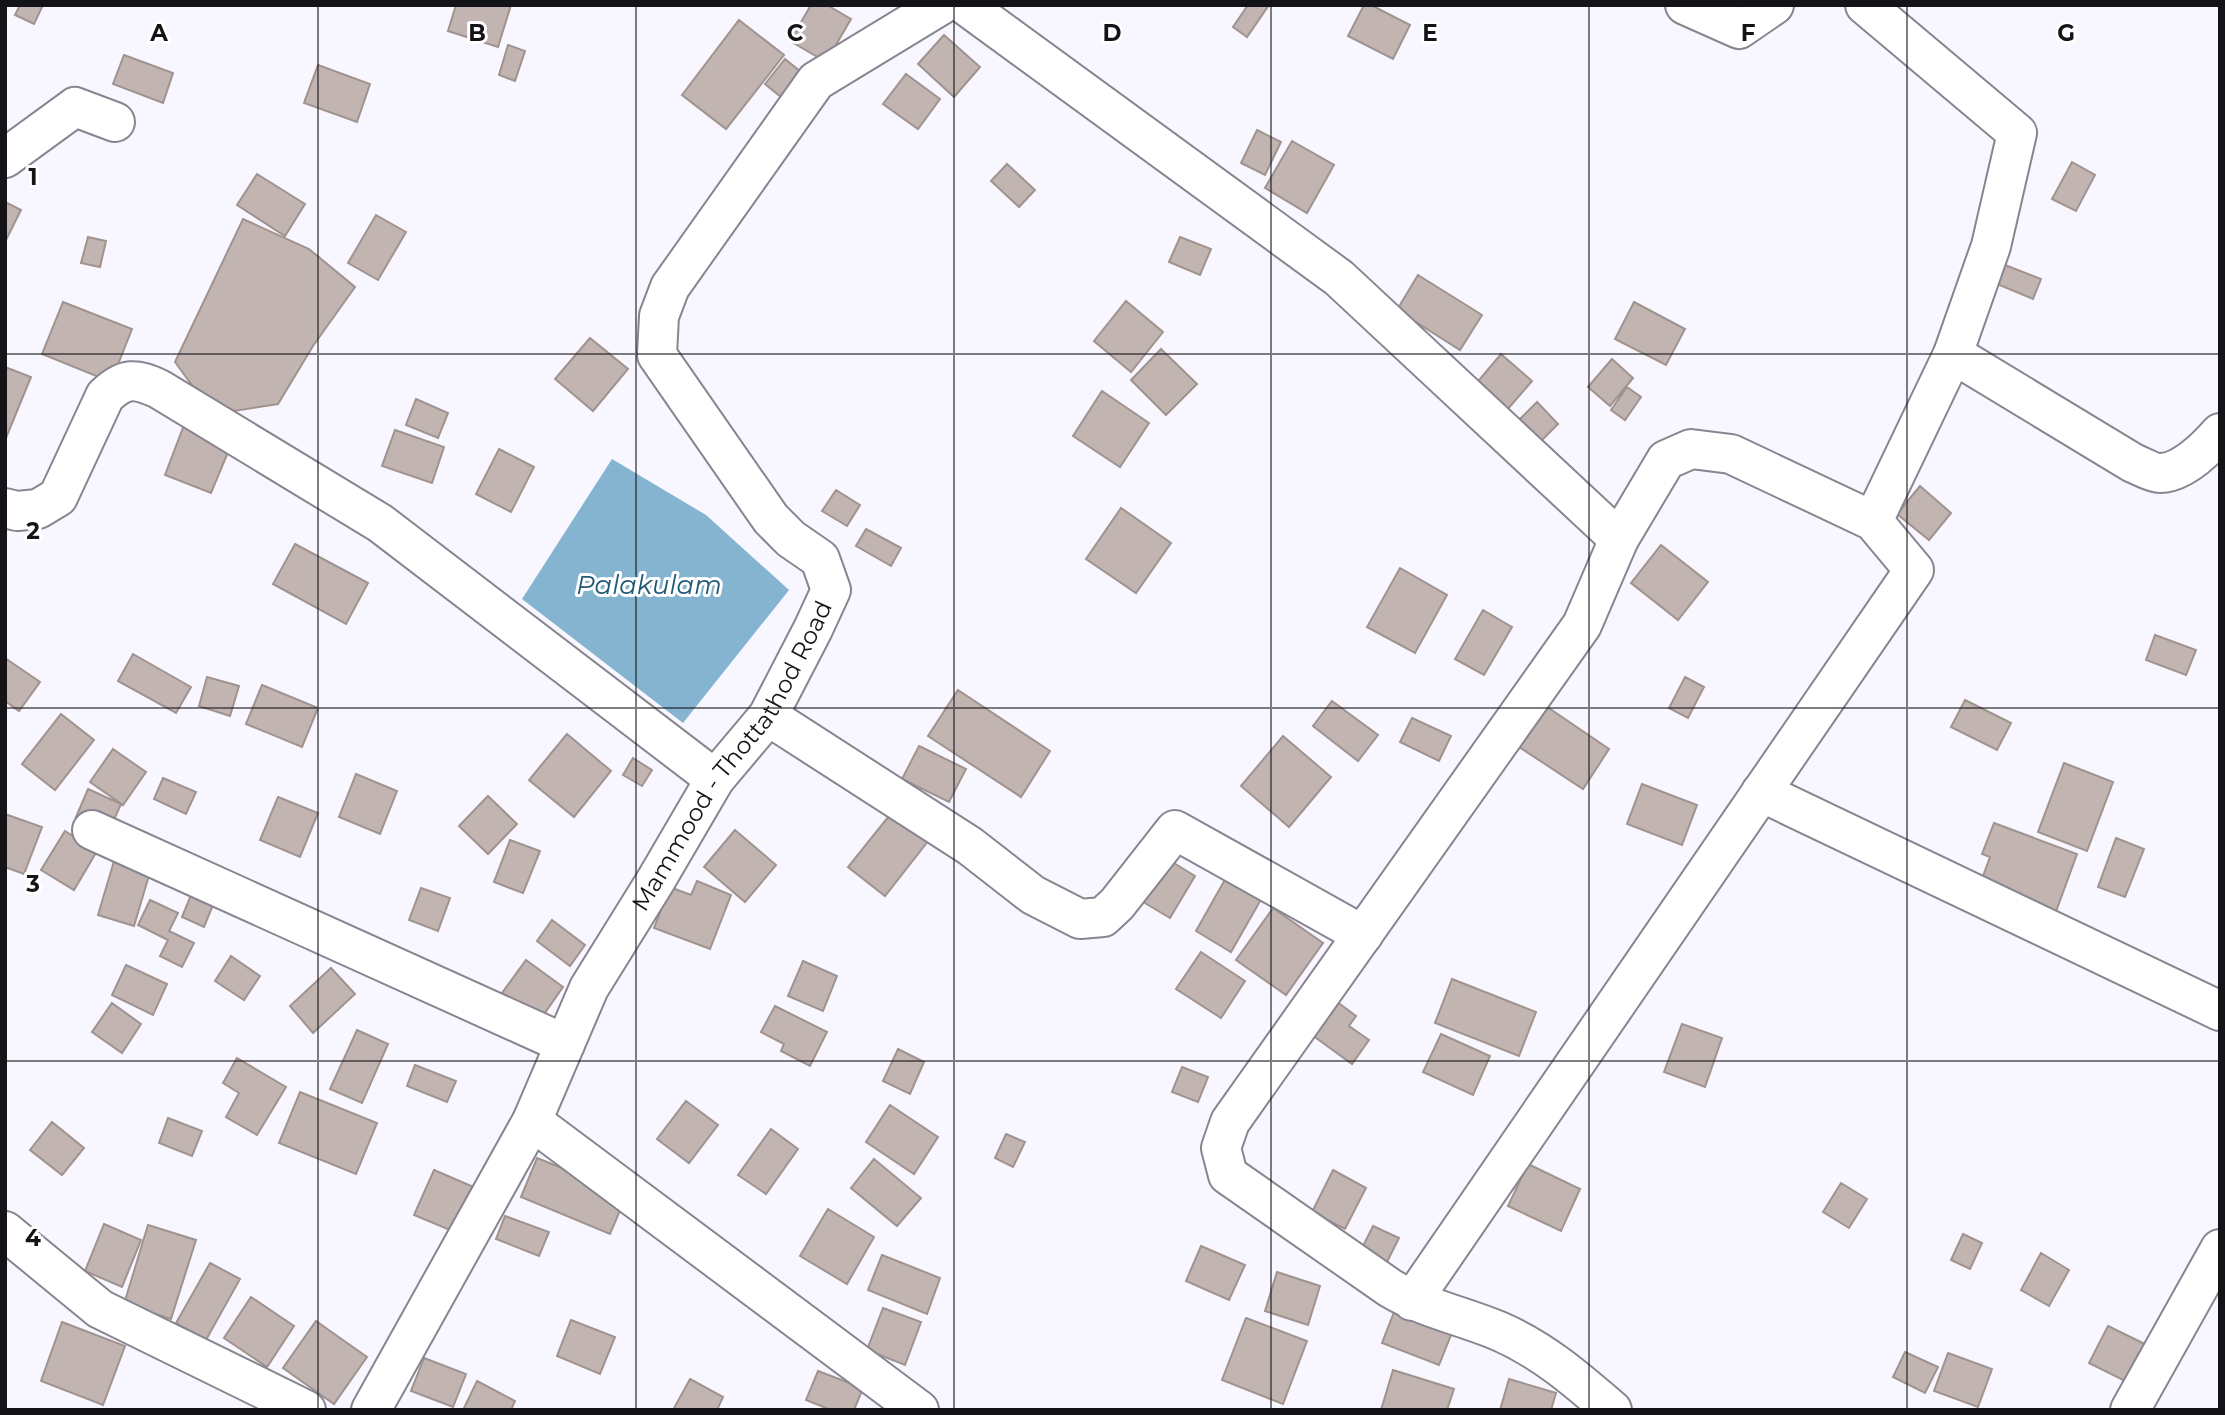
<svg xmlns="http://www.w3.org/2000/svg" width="2225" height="1415" viewBox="0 0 2225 1415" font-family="Montserrat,sans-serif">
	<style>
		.water { fill: #84b4d0 }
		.building { fill: #c2b4b0; stroke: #a0938f; stroke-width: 2 }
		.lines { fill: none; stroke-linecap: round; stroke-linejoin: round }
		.minor-casing { stroke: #878590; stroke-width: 42 }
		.minor { stroke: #fff; stroke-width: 38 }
		.grid { fill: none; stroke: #141418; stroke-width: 2; stroke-opacity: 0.55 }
		.labels { text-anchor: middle; stroke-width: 6; stroke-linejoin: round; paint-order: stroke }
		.street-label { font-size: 24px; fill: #141418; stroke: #fff }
		.water-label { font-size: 26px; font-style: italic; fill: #205977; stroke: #fff }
		.grid-label { font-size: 23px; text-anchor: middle; font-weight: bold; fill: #141418; stroke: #fff; stroke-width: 6; stroke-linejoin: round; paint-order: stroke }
	</style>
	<rect width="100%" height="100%" fill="#f8f6fe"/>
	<!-- water -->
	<path class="water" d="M612 459 706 515 789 590 683 723 522 599Z"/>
	<!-- building -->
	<path class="building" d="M20 5H43L34 24 15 15Z
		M456 5H511L498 47 448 31Z
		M811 5H827L851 19 826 62 790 41Z
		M1248 5H1269L1247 37 1233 27Z
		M1364 5H1371L1410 25 1393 59 1348 36Z
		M739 20 784 55 726 129 682 95Z
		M944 35 980 67 954 97 918 64Z
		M508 45 525 51 515 81 499 75Z
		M124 55 173 73 163 103 113 84Z
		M785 59 806 76 786 101 765 84Z
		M318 65 370 84 357 122 304 103Z
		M906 74 940 99 918 129 883 104Z
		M1257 130 1281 142 1265 175 1241 163Z
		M1292 141 1334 165 1307 213 1265 188Z
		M2072 162 2095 175 2076 211 2052 199Z
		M1007 164 1035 190 1019 207 991 181Z
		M257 174 305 204 285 236 237 205Z
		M5 202 21 210 5 242Z
		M376 215 406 232 378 280 348 263Z
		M243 219 309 249 355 287 313 346 278 404 234 411 194 388 175 362Z
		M88 237 106 241 100 267 81 263Z
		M1180 237 1211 249 1200 275 1169 262Z
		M2005 265 2041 279 2033 299 1997 284Z
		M1418 275 1482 315 1460 350 1397 310Z
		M1126 301 1163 332 1131 372 1094 341Z
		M63 302 132 329 111 382 42 354Z
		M1634 302 1685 329 1666 365 1615 339Z
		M590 338 628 369 593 411 555 379Z
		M1161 349 1197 384 1166 415 1131 380Z
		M1501 354 1532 381 1506 411 1475 385Z
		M1612 359 1633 378 1610 406 1588 387Z
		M5 367 31 377 6 438H5Z
		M1627 387 1641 397 1625 420 1611 410Z
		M1102 391 1149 423 1120 467 1073 436Z
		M416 399 448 413 438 438 406 425Z
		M1537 402 1558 424 1538 444 1517 422Z
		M184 425 231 445 211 493 165 475Z
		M395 430 444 447 432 483 382 466Z
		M499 449 534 467 511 512 476 494Z
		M1920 486 1951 513 1929 540 1897 514Z
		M836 490 860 505 847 526 822 511Z
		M1121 508 1171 543 1136 593 1086 559Z
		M866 529 901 548 891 566 856 546Z
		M295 544 368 583 346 624 273 584Z
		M1661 545 1708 582 1678 620 1631 583Z
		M1400 568 1447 595 1415 653 1367 627Z
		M1483 610 1512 627 1484 675 1455 659Z
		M2155 635 2196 650 2186 675 2146 660Z
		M133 654 191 687 176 713 118 681Z
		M5 658 40 682 19 711 5 701Z
		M207 677 239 686 230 716 199 706Z
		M1685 677 1704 687 1688 718 1669 708Z
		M262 685 318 708 302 747 246 724Z
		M958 690 1050 751 1021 797 928 736Z
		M1965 700 2011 723 1997 750 1951 727Z
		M1332 701 1378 735 1358 761 1313 726Z
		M1540 702 1609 749 1583 789 1513 743Z
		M61 714 94 740 55 790 22 764Z
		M1412 718 1451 736 1439 761 1400 742Z
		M567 734 611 771 574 817 529 780Z
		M1283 736 1331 777 1289 827 1241 786Z
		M919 746 966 769 949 802 902 779Z
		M113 749 146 772 123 805 90 782Z
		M633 758 652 770 642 786 623 775Z
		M2064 763 2113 782 2087 851 2038 832Z
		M356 774 397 791 380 834 339 817Z
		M163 778 196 792 186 814 154 799Z
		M1642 784 1697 805 1682 845 1627 824Z
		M88 789 121 804 109 831 76 817Z
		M488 796 517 824 488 854 459 826Z
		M278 797 318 813 300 857 260 840Z
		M893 811 929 840 885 896 848 867Z
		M5 814 42 827 24 874 5 867Z
		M1994 823 2077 854 2054 917 1978 890 1990 857 1982 854Z
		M735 830 776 865 745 902 704 867Z
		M65 831 97 851 74 890 41 870Z
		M2116 838 2144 849 2125 897 2098 887Z
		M510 840 540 851 523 893 494 882Z
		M117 851 153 862 134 926 98 915Z
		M1164 857 1195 876 1170 918 1138 899Z
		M1227 876 1263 896 1231 952 1196 931Z
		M697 881 731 895 710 949 654 928 670 887 691 895Z
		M421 888 450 898 438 931 409 920Z
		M193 890 215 900 204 927 182 917Z
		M150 900 178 913 169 931 194 943 182 967 160 956 168 940 138 925Z
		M1273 908 1323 943 1286 995 1236 960Z
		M552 920 585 945 570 966 537 941Z
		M1201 952 1245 981 1221 1018 1176 989Z
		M231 956 260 976 244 1000 215 981Z
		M526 960 563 987 540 1020 502 993Z
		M803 961 837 976 823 1011 788 996Z
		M126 965 167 984 153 1015 112 995Z
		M331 968 355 994 313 1033 290 1006Z
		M1452 979 1536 1012 1519 1056 1435 1023Z
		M1332 998 1356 1016 1349 1026 1369 1040 1352 1064 1308 1032Z
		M112 1003 141 1024 122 1053 92 1032Z
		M775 1006 827 1032 810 1066 781 1051 784 1044 761 1032Z
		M1682 1024 1722 1038 1705 1087 1664 1072Z
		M357 1030 388 1044 362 1103 330 1089Z
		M1441 1034 1490 1056 1473 1095 1423 1072Z
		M898 1049 924 1062 910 1094 883 1081Z
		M237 1058 286 1087 257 1135 226 1117 239 1093 223 1083Z
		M415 1065 456 1081 447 1102 407 1086Z
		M1182 1067 1208 1077 1198 1102 1172 1092Z
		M300 1092 377 1123 356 1174 279 1143Z
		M686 1101 718 1125 689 1163 657 1139Z
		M890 1105 938 1137 914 1174 866 1142Z
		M168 1118 202 1131 192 1156 159 1143Z
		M52 1122 84 1148 62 1175 30 1150Z
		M771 1129 798 1149 766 1194 738 1175Z
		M1006 1134 1025 1142 1013 1167 995 1158Z
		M537 1158 627 1194 610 1234 521 1197Z
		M874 1159 921 1198 897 1226 851 1188Z
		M1528 1164 1580 1189 1561 1231 1508 1206Z
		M434 1170 476 1188 457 1233 414 1215Z
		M1333 1170 1366 1188 1345 1229 1312 1212Z
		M1841 1183 1867 1199 1849 1228 1823 1212Z
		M828 1209 874 1237 847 1284 800 1256Z
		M505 1216 549 1232 539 1256 496 1239Z
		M104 1224 141 1240 122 1287 85 1271Z
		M148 1225 196 1240 171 1319 124 1304Z
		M1373 1226 1399 1238 1387 1262 1361 1250Z
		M1963 1234 1982 1243 1970 1269 1951 1260Z
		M1201 1246 1245 1265 1229 1300 1186 1281Z
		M2041 1253 2069 1270 2049 1306 2021 1290Z
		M882 1255 940 1278 927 1314 868 1290Z
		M210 1263 240 1279 206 1340 176 1323Z
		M1277 1272 1320 1286 1308 1325 1265 1311Z
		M251 1297 294 1326 267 1367 224 1338Z
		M1396 1307 1453 1330 1439 1365 1382 1343Z
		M883 1308 921 1322 905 1365 867 1350Z
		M1246 1318 1307 1341 1283 1404 1222 1380Z
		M571 1320 615 1337 600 1374 557 1356Z
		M316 1321 367 1357 334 1404 283 1368Z
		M62 1322 125 1346 103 1405 41 1381Z
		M2108 1326 2149 1346 2131 1384 2089 1363Z
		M1905 1352 1938 1367 1925 1393 1893 1377Z
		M1948 1353 1992 1369 1978 1407 1934 1391Z
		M424 1358 466 1374 453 1407 411 1391Z
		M1393 1370 1454 1389 1447 1410H1381Z
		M818 1371 863 1388 854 1410H831L806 1400Z
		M690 1379 723 1397 717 1410H673Z
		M1509 1379 1556 1393 1551 1410H1500Z
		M477 1381 515 1401 511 1410H463Z"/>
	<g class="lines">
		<!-- minor casing -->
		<g class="minor-casing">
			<g id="minor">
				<path d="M965 5 1339 278 1619 539"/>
				<path d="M1685 5 1739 29 1774 5"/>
				<path d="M1865 5 2017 133 1991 246 1953 354 1873 521"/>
				<path d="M5 158 75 107 115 122"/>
				<path d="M1953 354 2133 463C2141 466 2152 473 2160 473 2182 473 2207 448 2220 433"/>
				<path d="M5 508 17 511 38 509 58 497 105 396C125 377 135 378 159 389L380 523 715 779"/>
				<path d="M768 716 970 846 1033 895 1080 919 1103 917 1117 904 1175 830 1363 935"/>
				<path d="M1761 792 2220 1011"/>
				<path d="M92 830 565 1044"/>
				<path d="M532 1121 919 1410"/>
				<path d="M5 1231 100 1309 306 1410"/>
				<path d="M1412 1301 1914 570 1873 521 1731 454 1691 449 1666 460 1619 539 1582 625 1230 1122 1221 1148 1228 1175 1390 1288C1425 1309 1464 1316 1501 1332 1544 1351 1577 1380 1612 1410"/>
				<path id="s1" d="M371 1410 532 1121 589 988 656 880 715 779 768 716 813 629 831 590 820 559 791 539 771 519 657 355 659 316 670 287 816 81 941 5"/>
				<path d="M2130 1410 2220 1249"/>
			</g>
		</g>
		<!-- minor -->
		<use href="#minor" class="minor"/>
	</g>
	<!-- grid -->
	<path class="grid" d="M318 5V1410M636 5V1410M954 5V1410M1271 5V1410M1589 5V1410M1907 5V1410M5 354H2220M5 708H2220M5 1061H2220"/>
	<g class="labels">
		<!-- street labels -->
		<g class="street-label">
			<text dy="8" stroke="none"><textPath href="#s1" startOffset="749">Mammood - Thottathod Road</textPath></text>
		</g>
		<!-- water labels -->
		<g class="water-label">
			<text x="649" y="594">Palakulam</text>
		</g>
	</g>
	<g class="grid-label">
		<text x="159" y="41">A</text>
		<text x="477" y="41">B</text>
		<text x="795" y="41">C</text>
		<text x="1112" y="41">D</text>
		<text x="1430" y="41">E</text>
		<text x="1748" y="41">F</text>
		<text x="2066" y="41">G</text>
		<text x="33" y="185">1</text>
		<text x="33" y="539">2</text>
		<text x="33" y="892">3</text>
		<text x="33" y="1246">4</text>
	</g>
	<!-- border -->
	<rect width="2225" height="1415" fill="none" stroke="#141418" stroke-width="14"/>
</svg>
